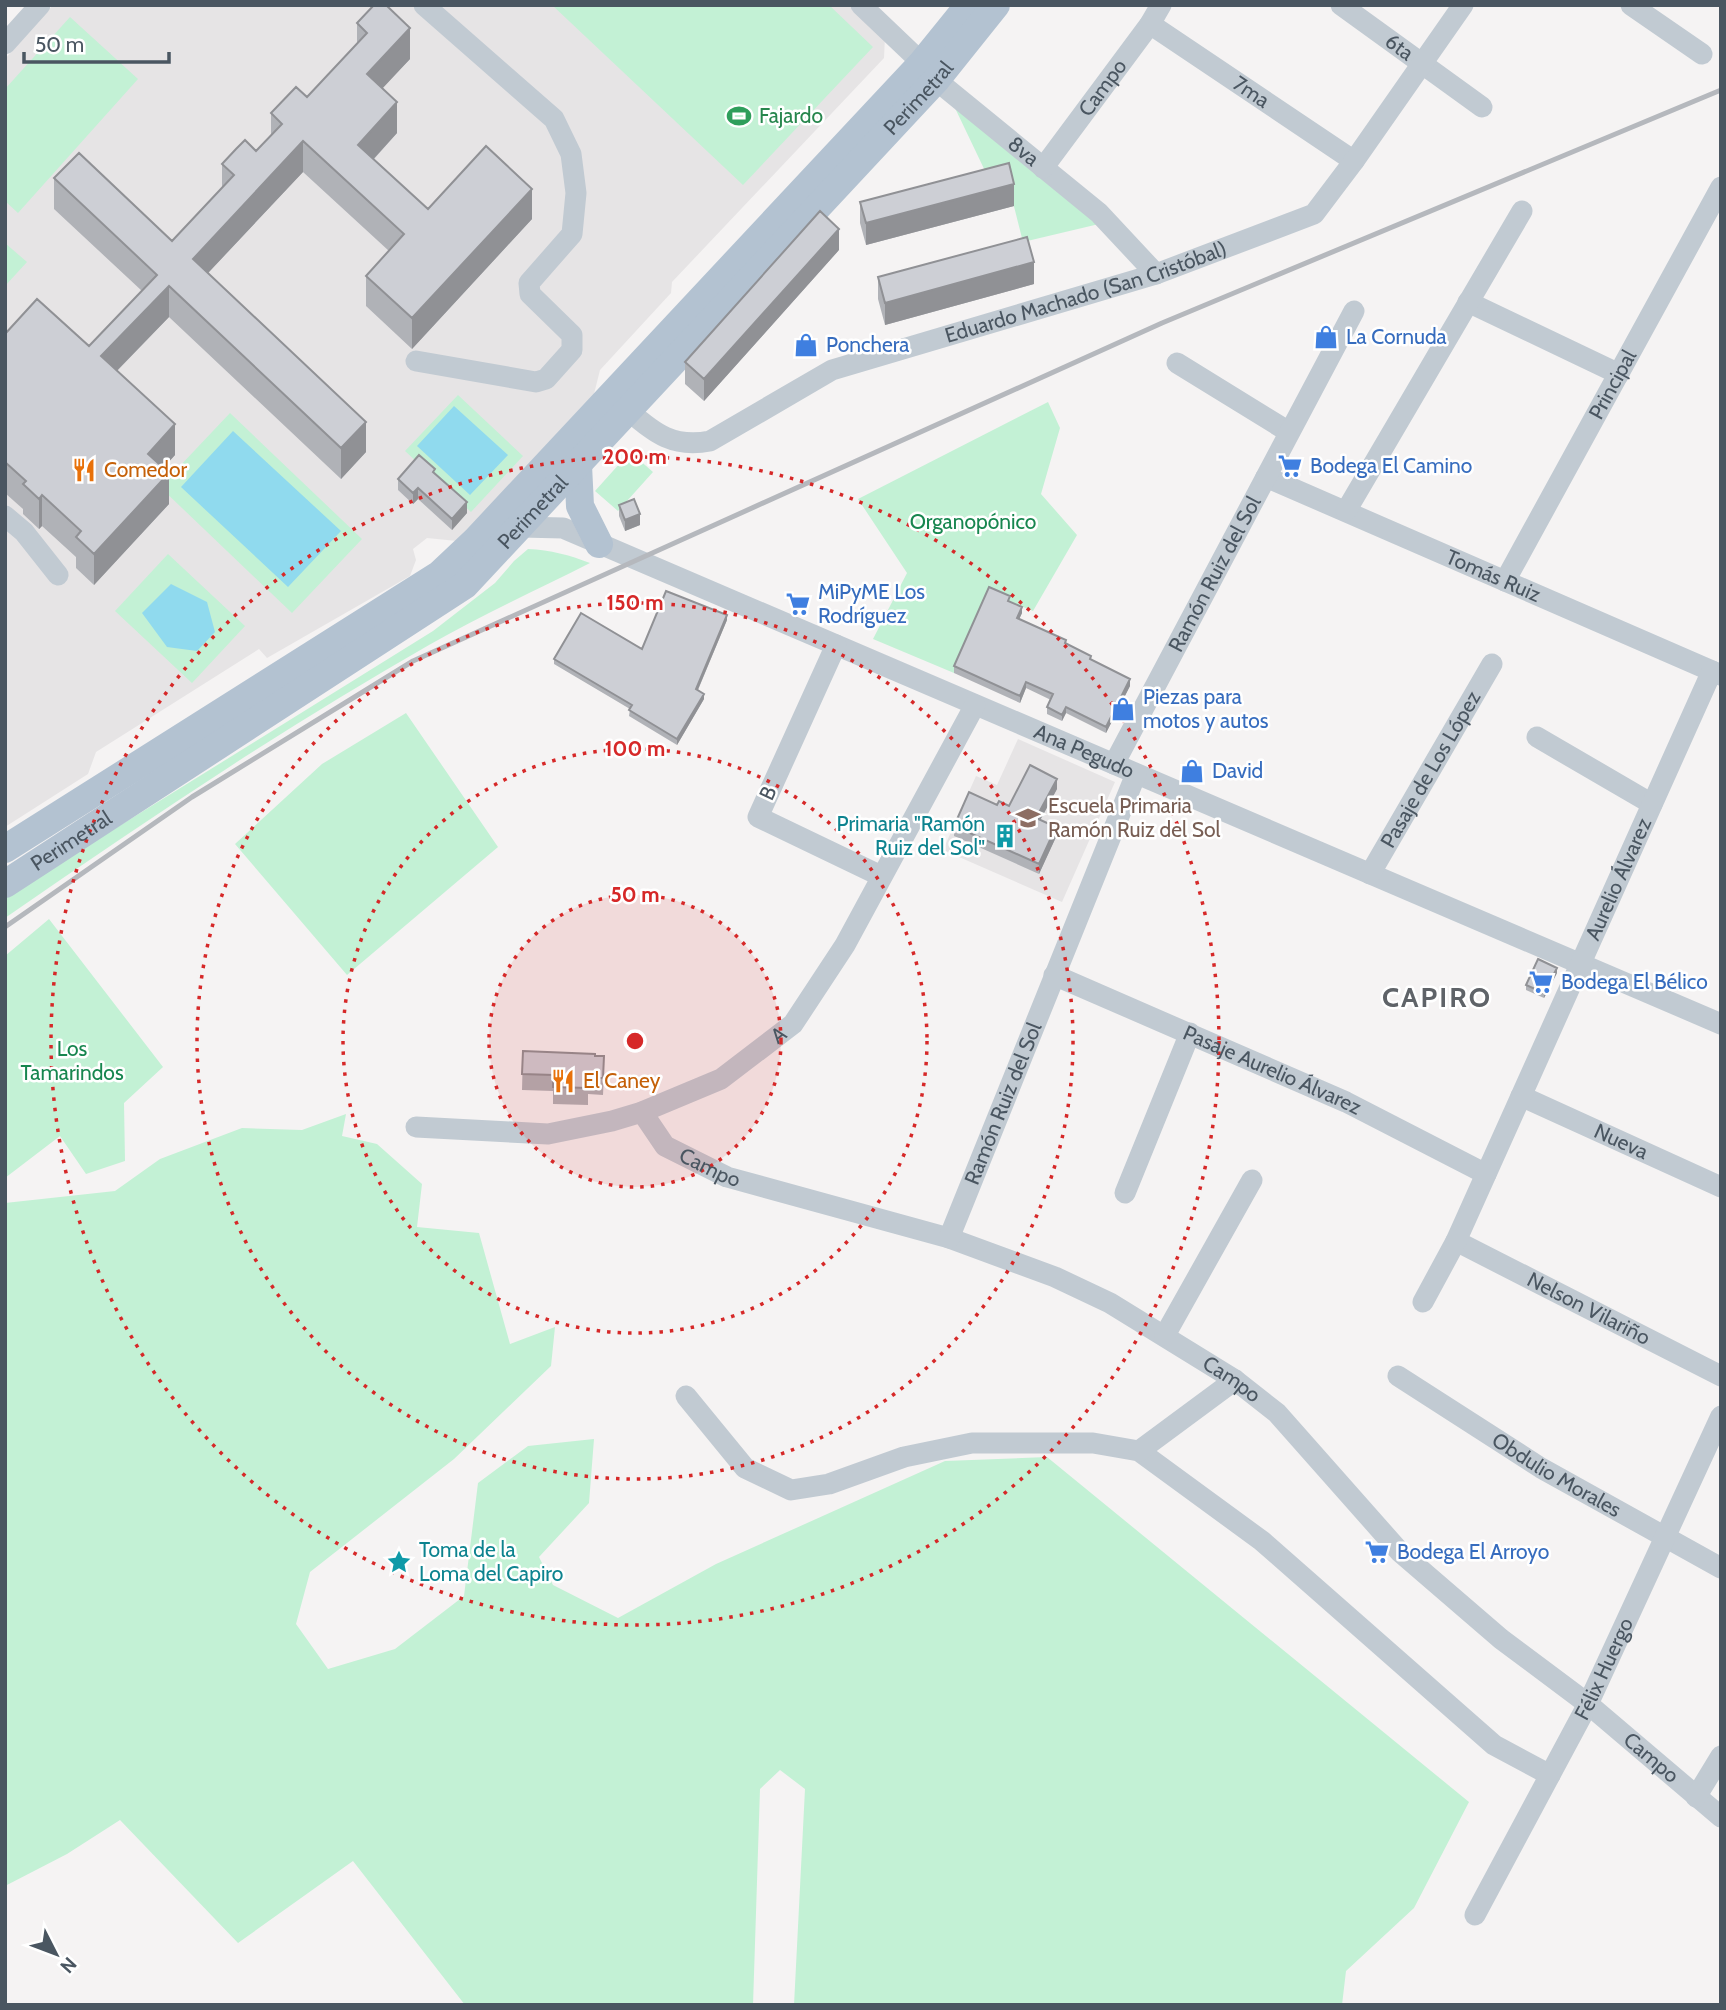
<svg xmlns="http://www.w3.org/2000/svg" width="1726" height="2010" viewBox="0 0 1726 2010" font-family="Cabin,sans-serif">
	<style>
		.education { fill: #e6e4e5 }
		.green { fill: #c3f1d5 }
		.water { fill: #90daee }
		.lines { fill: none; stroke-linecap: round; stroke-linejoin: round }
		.minor { stroke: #c1cad2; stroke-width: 21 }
		.major { stroke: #b3c2d1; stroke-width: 28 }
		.rail { stroke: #b5b8bd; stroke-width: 5 }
		.wall { fill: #b0b2b7 }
		.shaded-wall { fill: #909195 }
		.building { fill: #cdcfd5; stroke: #909195; stroke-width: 2 }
		.ring { fill: none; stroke: #d62828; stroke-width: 3.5; stroke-dasharray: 3.5 7 }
		.labels { text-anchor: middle; stroke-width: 5; stroke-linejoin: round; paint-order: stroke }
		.street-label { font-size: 21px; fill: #4a5661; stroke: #fff }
		.leisure-label { font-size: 21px; fill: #27864d; stroke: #fff; text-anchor: start }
		.shop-label { font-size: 21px; fill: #366cbe; stroke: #fff; text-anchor: start }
		.food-label { font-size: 21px; fill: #c56008; stroke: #fff; text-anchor: start }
		.park-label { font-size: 21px; fill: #17864f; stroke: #fff }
		.education-label { font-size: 21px; fill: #785e54; stroke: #fff; text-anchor: start }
		.culture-label { font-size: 21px; fill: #0d838f; stroke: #fff; text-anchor: end }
		.district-label { font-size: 28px; font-weight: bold; letter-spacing: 2px; fill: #5f6368; stroke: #fff }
		.centre { fill: #d62828; stroke: #fff; stroke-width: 3.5 }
		.ring-label { font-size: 21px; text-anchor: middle; font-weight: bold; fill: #d62828; stroke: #fff; stroke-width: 5; stroke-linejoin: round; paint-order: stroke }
	</style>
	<rect width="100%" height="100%" fill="#f5f3f3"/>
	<!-- education -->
	<path class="education" d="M53 5H852L885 36 884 58 672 282 671 293 600 370 594 394 457 541 427 538 413 549 416 560 410 576 267 658 259 649 96 752 88 774 5 827V59Z
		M1018 739 1115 782 1062 902 943 850 976 776 997 785Z"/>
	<!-- green -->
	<path class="green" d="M552 5H829L873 47 743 185Z
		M70 17 138 79 18 213 5 201V89Z
		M955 108 1099 224 1023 242 1007 179 987 175Z
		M5 243 27 262 5 286Z
		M458 395 523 456 471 512 405 451Z
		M1048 402 1060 428 1041 494 1077 535 1033 611 990 593 954 673 873 639 907 573 858 499Z
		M230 413 362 539 292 613 160 487Z
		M630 452 653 472 618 511 595 491Z
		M528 549C551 550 569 555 590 563 537 590 481 615 429 645 283 728 144 822 5 918V897L433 631 495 583 514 561Z
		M168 554 245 626 192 683 115 611Z
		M406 713 498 847 347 975 235 844 322 764Z
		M49 919 163 1067 124 1103 125 1161 86 1174 60 1136 5 1178V956Z
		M346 1114 342 1136 377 1144 422 1184 417 1227 479 1233 510 1344 555 1327 551 1366 454 1459 310 1572 296 1624 328 1669 395 1649 464 1596 478 1483 528 1446 594 1439 589 1503 539 1557 553 1585 618 1618 716 1564 945 1461 1047 1457 1469 1802 1414 1908 1346 1971 1342 2005H794L805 1789 780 1770 760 1789 753 2005H465L353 1861 238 1943 120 1820 67 1854 5 1886V1203L115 1191 160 1159 242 1128 302 1130Z"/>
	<!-- water -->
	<path class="water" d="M454 406 508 455 470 495 417 446Z
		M233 431 341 531 288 587 181 487Z
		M171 584 207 602 215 632 197 651 167 647 142 613Z"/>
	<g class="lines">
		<!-- minor -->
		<g class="minor">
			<path id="s1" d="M861 5 922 63 936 80 1099 213 1156 274"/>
			<path id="s2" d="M1341 5 1482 107"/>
			<path d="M1631 5 1702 54"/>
			<path id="s3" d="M1150 24 1354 161"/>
			<path d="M5 44 40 5"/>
			<path id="s4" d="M1043 168 1150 24 1161 5"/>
			<path d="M1468 302 1619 374"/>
			<path d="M416 361 536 382 546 379 572 350V335L530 294 529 283 572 234 576 193 571 154 554 119 424 5"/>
			<path d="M1177 363 1289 432"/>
			<path id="s5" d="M629 411C655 434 674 448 710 441L832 370 1156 274 1314 214 1354 161 1463 5"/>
			<path id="s6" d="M1266 477 1721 675"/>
			<path d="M1346 511 1522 211"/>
			<path d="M5 516 24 532 58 575"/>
			<path id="s7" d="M521 527 563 528 1721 1024"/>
			<path id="s8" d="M1505 581 1721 187"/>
			<path d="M836 645 758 817 881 876"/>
			<path d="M1537 737 1652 804"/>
			<path id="s9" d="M1114 764 1354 311"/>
			<path id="s10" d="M1370 874 1492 664"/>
			<path id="s11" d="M1054 975 1346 1102 1486 1174"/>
			<path id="s12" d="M1521 1096 1721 1187"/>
			<path id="s13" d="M642 1112 665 1146 727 1177 949 1238 1055 1277 1110 1303 1235 1380 1277 1413 1400 1552 1501 1639 1588 1704 1721 1817"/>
			<path id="s14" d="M416 1127 548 1134 612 1121 642 1112 721 1079 793 1024 845 945 975 705"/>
			<path d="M1125 1193 1190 1033"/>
			<path id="s15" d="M949 1238 1136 774"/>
			<path id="s16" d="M1456 1241 1721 1376"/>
			<path id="s17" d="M1423 1302 1456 1241 1712 671"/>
			<path d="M1165 1335 1252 1180"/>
			<path id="s18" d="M1398 1376 1541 1468 1721 1568"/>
			<path d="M686 1396 745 1468 791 1490 829 1484 904 1457 972 1443H1093L1139 1451 1262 1541 1494 1745 1550 1775"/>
			<path d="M1139 1451 1235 1380"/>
			<path d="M1696 1797 1721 1756"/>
			<path id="s19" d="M1475 1915 1588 1704 1721 1416"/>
		</g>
		<!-- major -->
		<g class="major">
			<path d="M578 465 580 506 599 544"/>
			<path d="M5 849 440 574 475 541 922 63 969 5"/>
			<path id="s20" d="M5 884 465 585 936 80 996 5"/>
		</g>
		<!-- rail -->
		<path class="rail" d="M5 927 192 797 413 661 1162 323 1721 90"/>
	</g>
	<!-- wall -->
	<path class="wall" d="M357 23 410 59 382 88 397 133 374 159 428 209 532 219 412 349 366 306V276L389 251 303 172 208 273 366 452 341 479 169 317 117 371 175 455 163 468 169 504 94 585 76 568V557L42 526 39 529 23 514V509L5 493V334L89 346 142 291 54 209V178L172 241 222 188V164L256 151 271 136V113L307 97 357 44Z
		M860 202 1014 206 866 245 860 223Z
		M839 250 704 401 685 384V362Z
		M878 277 1034 284 885 325 878 299Z
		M435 474 467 513 452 530 418 499 413 504 398 490V479Z
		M619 505 640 525 625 531 619 516Z
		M1010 602 1022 613 1019 619 1066 644 1130 686 1106 733 1066 713 1062 721 1047 714V707L1051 700 1026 688 1020 703 954 673V666Z
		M727 620 698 690 704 699 677 745 629 716 630 709 554 664V659L642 649Z
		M1057 789 1040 820 1056 837 1039 874 954 836V826L997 805 1009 806Z
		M1557 973 1544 998 1526 990V985Z
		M523 1051 595 1056 604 1073 603 1095 588 1094V1105L553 1104V1091L522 1090Z"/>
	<!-- shaded-wall -->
	<path class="shaded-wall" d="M410 28V59L367 105V74Z
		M397 102V133L358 176V145Z
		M303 141V172L193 289V259Z
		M1014 184V206L866 245V223Z
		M532 189V219L412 349V318Z
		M839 229V250L704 401V379Z
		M1034 262V284L885 325V303Z
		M169 286V317L101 387V356Z
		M366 422V452L341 479V448Z
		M175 424V455L148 485V454Z
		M169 473V504L94 585V554Z
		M418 488V499L413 504V493Z
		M42 495V526L39 529V499Z
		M467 502V513L452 530V519Z
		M640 514V525L625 531V520Z
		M1022 607V613L1017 624V618Z
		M727 615V620L696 694V689Z
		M1130 679V686L1106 733V727Z
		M1026 682V688L1020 703V696Z
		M704 694V699L677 745V739Z
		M1066 707V713L1062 721V715Z
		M1057 779V789L1036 828V818Z
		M1056 827V837L1039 874V864Z
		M1557 968V973L1544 998V993Z"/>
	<!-- building -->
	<path class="building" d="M374 5H386L410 28 367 74 397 102 358 145 428 209 486 146 532 189 412 318 366 276 404 234 303 141 193 259 366 422 341 448 169 286 101 356 175 424 148 454 169 473 94 554 76 537 81 531 42 495 39 499 23 484 26 481 5 462V334L37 299 89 346 157 275 54 178 79 153 172 241 234 175 222 164 236 149 245 140 256 151 282 124 271 113 296 87 307 97 367 33 357 23Z
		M1009 163 1014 184 866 223 860 202Z
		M820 211 839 229 704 379 685 362Z
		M1027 237 1034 262 885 303 878 277Z
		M419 455 435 469 433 472 467 502 452 519 418 488 413 493 398 479Z
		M634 499 640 514 625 520 619 505Z
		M989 587 1010 596 1008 601 1022 607 1017 618 1066 640 1065 643 1091 656 1090 659 1130 679 1106 727 1066 707 1062 715 1047 707 1053 694 1026 682 1020 696 954 666Z
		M666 591 727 615 696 689 704 694 677 739 629 710 632 705 554 659 581 613 642 649Z
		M1030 765 1057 779 1036 818 1056 827 1039 864 954 826 969 792 997 805 999 801 1009 806Z
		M1538 959 1557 968 1544 993 1526 985Z
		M523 1051 595 1054V1056H604L603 1078H588V1088L553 1087V1075L522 1074Z"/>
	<!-- distance rings -->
	<circle cx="635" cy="1041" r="146" fill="#d62828" fill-opacity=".12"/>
	<g class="ring">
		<circle cx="635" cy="1041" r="146"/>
		<circle cx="635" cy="1041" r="292"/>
		<circle cx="635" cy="1041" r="438"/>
		<circle cx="635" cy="1041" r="584"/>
	</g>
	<!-- icons -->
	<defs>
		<g id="stadium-bare" transform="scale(1.89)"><path d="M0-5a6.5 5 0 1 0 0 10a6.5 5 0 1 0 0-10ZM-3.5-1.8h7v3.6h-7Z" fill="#2e9e5b" stroke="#fff" stroke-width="2.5" paint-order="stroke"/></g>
		<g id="shop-bare" transform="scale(1.89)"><path d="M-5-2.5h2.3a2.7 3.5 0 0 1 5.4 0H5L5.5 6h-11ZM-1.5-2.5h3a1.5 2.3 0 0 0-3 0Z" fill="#3f7fe0" stroke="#fff" stroke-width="2.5" paint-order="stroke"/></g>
		<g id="supermarket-bare" transform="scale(1.89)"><path d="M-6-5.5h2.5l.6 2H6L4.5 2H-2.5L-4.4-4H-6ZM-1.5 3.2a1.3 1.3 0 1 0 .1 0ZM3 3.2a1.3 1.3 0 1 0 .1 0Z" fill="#3f7fe0" stroke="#fff" stroke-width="2.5" paint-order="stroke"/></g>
		<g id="restaurant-bare" transform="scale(1.89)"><path d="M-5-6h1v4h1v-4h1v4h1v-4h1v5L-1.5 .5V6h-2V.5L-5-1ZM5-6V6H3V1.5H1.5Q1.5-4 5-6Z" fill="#e8710a" stroke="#fff" stroke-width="2.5" paint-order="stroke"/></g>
		<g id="school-bare" transform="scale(1.89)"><path d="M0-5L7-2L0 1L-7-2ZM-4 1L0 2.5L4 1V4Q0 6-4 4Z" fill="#8d6e63" stroke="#fff" stroke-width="2.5" paint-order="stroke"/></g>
		<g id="building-bare" transform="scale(1.89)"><path d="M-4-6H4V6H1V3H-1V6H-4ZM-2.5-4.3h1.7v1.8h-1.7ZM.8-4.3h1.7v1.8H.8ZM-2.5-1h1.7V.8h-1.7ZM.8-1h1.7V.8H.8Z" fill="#0f9aa8" stroke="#fff" stroke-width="2.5" paint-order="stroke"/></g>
		<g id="sight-bare" transform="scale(1.89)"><path d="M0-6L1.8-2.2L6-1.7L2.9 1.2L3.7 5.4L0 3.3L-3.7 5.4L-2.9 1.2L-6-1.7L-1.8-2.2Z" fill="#0f9aa8" stroke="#fff" stroke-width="2.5" paint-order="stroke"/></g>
	</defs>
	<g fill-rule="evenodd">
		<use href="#stadium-bare" x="739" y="116"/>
		<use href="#shop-bare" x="1326" y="337"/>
		<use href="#shop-bare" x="806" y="345"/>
		<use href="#supermarket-bare" x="1290" y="466"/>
		<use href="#restaurant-bare" x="84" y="470"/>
		<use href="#supermarket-bare" x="798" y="604"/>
		<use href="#shop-bare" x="1123" y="709"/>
		<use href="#shop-bare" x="1192" y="771"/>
		<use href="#school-bare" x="1028" y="818"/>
		<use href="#building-bare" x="1005" y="836"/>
		<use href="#supermarket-bare" x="1541" y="982"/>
		<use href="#restaurant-bare" x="563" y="1081"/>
		<use href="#supermarket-bare" x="1377" y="1552"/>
		<use href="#sight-bare" x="399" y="1562"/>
	</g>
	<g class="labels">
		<!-- street labels -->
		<g class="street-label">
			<text dy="7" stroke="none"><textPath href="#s2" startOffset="72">6ta</textPath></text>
			<text dy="7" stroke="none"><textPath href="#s4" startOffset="100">Campo</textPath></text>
			<text dy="7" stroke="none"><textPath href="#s3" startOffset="122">7ma</textPath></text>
			<text dy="7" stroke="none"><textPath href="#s20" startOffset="1214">Perimetral</textPath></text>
			<text dy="7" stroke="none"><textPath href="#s1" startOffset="219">8va</textPath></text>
			<text dy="7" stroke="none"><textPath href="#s5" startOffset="497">Eduardo Machado (San Cristóbal)</textPath></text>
			<text dy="7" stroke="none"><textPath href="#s8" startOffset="224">Principal</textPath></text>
			<text dy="7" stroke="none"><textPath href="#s20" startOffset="648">Perimetral</textPath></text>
			<text dy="7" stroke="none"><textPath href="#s9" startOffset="215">Ramón Ruiz del Sol</textPath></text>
			<text dy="7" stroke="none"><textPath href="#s6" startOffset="248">Tomás Ruiz</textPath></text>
			<text dy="7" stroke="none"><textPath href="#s7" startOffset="609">Ana Pegudo</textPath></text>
			<text dy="7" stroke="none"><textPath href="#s10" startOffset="121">Pasaje de Los López</textPath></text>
			<text transform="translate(768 793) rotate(-65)" y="7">B</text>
			<text dy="7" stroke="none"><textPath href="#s20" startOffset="79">Perimetral</textPath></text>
			<text dy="7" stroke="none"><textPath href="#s17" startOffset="466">Aurelio Álvarez</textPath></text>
			<text dy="7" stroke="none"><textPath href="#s14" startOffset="387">A</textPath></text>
			<text dy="7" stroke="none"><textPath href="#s11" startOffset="238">Pasaje Aurelio Álvarez</textPath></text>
			<text dy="7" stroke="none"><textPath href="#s15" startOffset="145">Ramón Ruiz del Sol</textPath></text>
			<text dy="7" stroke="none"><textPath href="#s12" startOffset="110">Nueva</textPath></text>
			<text dy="7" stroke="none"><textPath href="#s13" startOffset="91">Campo</textPath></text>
			<text dy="7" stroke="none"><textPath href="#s16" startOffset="149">Nelson Vilariño</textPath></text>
			<text dy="7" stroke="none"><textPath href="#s13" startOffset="658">Campo</textPath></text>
			<text dy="7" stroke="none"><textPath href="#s18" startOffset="187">Obdulio Morales</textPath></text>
			<text dy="7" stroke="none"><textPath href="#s19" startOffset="278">Félix Huergo</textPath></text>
			<text dy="7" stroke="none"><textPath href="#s13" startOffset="1225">Campo</textPath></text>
		</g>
		<!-- leisure labels -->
		<g class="leisure-label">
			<text x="759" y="123">Fajardo</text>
		</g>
		<!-- shop labels -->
		<g class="shop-label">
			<text x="1346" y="344">La Cornuda</text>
			<text x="826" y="352">Ponchera</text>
			<text x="1310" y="473">Bodega El Camino</text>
			<text x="818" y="599">MiPyME Los<tspan x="818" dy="24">Rodríguez</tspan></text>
			<text x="1143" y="704">Piezas para<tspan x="1143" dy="24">motos y autos</tspan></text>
			<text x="1212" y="778">David</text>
			<text x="1561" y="989">Bodega El Bélico</text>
			<text x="1397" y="1559">Bodega El Arroyo</text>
		</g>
		<!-- food labels -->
		<g class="food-label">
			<text x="104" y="477">Comedor</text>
			<text x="583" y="1088">El Caney</text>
		</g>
		<!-- park labels -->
		<g class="park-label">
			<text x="973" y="529">Organopónico</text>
			<text x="72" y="1056">Los<tspan x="72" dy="24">Tamarindos</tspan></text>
		</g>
		<!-- education labels -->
		<g class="education-label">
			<text x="1048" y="813">Escuela Primaria<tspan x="1048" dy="24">Ramón Ruiz del Sol</tspan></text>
		</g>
		<!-- culture labels -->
		<g class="culture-label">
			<text x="985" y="831">Primaria "Ramón<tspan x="985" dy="24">Ruiz del Sol"</tspan></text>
			<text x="419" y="1557" text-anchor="start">Toma de la<tspan x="419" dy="24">Loma del Capiro</tspan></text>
		</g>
		<!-- district labels -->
		<g class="district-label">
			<text x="1437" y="1007">CAPIRO</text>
		</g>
	</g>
	<circle cx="635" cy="1041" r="10" class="centre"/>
	<g class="ring-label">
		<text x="635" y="464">200 m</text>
		<text x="635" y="610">150 m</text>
		<text x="635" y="756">100 m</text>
		<text x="635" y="902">50 m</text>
	</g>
	<!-- border -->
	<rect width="1726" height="2010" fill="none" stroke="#4a5661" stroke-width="14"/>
	<!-- north arrow -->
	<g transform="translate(56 1954) rotate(132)" stroke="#ffffff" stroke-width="5" paint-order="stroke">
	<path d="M0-5L12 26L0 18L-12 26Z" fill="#4a5661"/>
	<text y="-10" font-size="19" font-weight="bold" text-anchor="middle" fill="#4a5661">N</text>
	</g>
	<!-- scale -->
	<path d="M24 52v10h145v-10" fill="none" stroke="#4a5661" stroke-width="3.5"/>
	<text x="35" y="52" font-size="21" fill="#4a5661" stroke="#ffffff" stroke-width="5" paint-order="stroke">50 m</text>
</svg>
